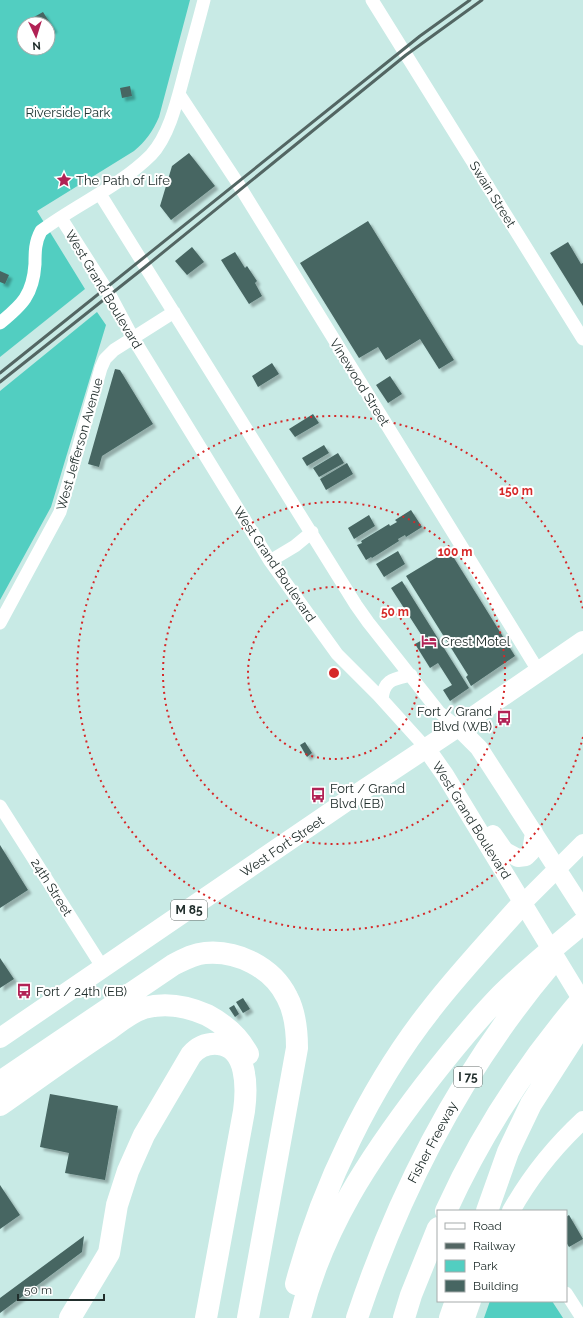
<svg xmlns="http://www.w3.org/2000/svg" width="583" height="1318" viewBox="0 0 583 1318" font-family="Raleway,sans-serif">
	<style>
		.green { fill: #52cec1; fill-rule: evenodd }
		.building { fill: #476662; filter: url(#shadow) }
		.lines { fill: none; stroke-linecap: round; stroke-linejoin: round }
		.street { stroke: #fff; stroke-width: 13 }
		.secondary { stroke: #fff; stroke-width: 18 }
		.primary { stroke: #fff; stroke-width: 20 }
		.highway { stroke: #fff; stroke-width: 22 }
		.rail { stroke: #536663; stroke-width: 3 }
		.ring { fill: none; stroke: #d62828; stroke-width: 2; stroke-dasharray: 2 4 }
		.labels { text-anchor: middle; stroke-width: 4; stroke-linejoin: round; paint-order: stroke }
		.shield { fill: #fff; stroke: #646d6b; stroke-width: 1 }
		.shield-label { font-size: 12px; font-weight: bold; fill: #212e2c }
		.park-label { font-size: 13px; fill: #203735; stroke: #fff }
		.poi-label { font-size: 13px; fill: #212e2c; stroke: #fff; text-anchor: start }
		.street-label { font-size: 13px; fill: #212e2c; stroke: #fff }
		.centre { fill: #d62828; stroke: #fff; stroke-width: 2 }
		.ring-label { font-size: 12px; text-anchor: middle; font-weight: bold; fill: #d62828; stroke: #fff; stroke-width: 4; stroke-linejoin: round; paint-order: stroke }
	</style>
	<defs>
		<filter id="shadow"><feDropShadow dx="3.5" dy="3.5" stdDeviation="1" flood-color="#0004"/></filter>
	</defs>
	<rect width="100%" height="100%" fill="#c8eae5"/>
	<!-- green -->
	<path class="green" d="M0 0H190L159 117C153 131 146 141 134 151L37 211 85 289 0 357ZM24 24H48V48H24Z
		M97 312 106 325 51 507 0 600V391Z
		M490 1301H552L563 1318H484Z"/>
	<!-- building -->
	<path class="building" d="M43 12 54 29 48 32V24H39L34 17Z
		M130 86 132 96 122 98 120 88Z
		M189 153 215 186 171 220 160 206 172 166Z
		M368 221 454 360 439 369 420 339 386 360 378 347 359 358 300 263Z
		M568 242 581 264 583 263V306L550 253Z
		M192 247 204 262 187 275 175 261Z
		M235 252 245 268 247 266 257 281 255 283 262 296 249 304 221 260Z
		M0 271 9 275 5 284 0 282Z
		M272 363 279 374 258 387 252 376Z
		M115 369 120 370 153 424 102 456 99 467 88 464Z
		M390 376 402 394 388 403 376 385Z
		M313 414 319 423 295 437 289 429Z
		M324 445 329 453 307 466 302 458Z
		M338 453 344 463 319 477 313 468Z
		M347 463 353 474 326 490 320 479Z
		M411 510 422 527 406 537 405 535 398 539 399 541 372 558 371 557 366 560 357 545 362 543 361 541 389 524 390 526 397 522 395 520Z
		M369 515 375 526 354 539 348 528Z
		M449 550 515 656 471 686 466 677 468 675 406 576Z
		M398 551 405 564 384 577 376 564Z
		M402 581 469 688 450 701 443 690 452 685 438 663 430 668 415 644 424 639 391 588Z
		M305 742 312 753 307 757 300 745Z
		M0 845 28 890 0 908Z
		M0 958 14 979 0 988Z
		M243 998 250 1009 243 1013 236 1002Z
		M234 1005 239 1014 235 1017 229 1008Z
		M50 1094 118 1106 105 1180 65 1173 69 1153 40 1147Z
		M0 1185 20 1215 0 1229Z
		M569 1215 583 1239 569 1247 566 1242V1217Z
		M84 1236 82 1252 0 1313V1298Z"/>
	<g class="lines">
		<!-- street -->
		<path class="street" d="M372 0 583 339
			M179 94 237 182 539 672
			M100 194 356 605 368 622 439 712 458 727
			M61 218 110 295 133 338 270 561 337 654 378 695 426 748
			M0 323C22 305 33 295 35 264 35 252 35 242 41 231 77 204 119 187 151 155 170 135 178 97 185 71 191 47 198 24 204 0
			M270 561 295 546 312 532
			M0 623 60 512 101 368 105 359 114 350 174 312
			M382 699C384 679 394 679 411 675
			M0 806 103 968
			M566 1293 582 1318"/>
		<!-- secondary -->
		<path class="secondary" d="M458 727 479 748 583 909
			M426 748 445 775 583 1002
			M493 834 505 851 518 858 526 857 531 852 534 832
			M523 903 583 843
			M511 1211C530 1177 555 1146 583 1120
			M466 1318 472 1301"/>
		<!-- primary -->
		<path class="primary" d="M0 1038 363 790 458 727 583 641"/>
		<!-- highway -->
		<path class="highway" d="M0 1082 173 965C183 960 193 954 205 953 237 950 272 967 287 997 295 1012 297 1030 297 1048L248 1318
			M0 1105C36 1080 71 1054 108 1030 119 1022 131 1012 144 1008 166 1002 187 1006 207 1015 224 1024 239 1037 248 1054
			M446 1211C481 1134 527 1063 583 998
			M487 1211 508 1152 531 1104 583 1023
			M296 1284C321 1189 370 1086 432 1008 460 972 492 938 523 903
			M70 1318 109 1253 117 1205 128 1171 144 1135 191 1055C198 1047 207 1043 218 1044 248 1046 247 1089 244 1111L206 1318
			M300 1318C322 1228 370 1157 425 1085 449 1054 474 1023 501 995 527 969 556 946 583 923
			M357 1318C400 1189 463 1068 551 964
			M404 1318 411 1295 438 1228
			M450 1318 456 1301"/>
		<!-- rail -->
		<path class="rail" d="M0 373 420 36 470 0
			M0 382 145 267 406 55 482 0"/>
	</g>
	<!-- distance rings -->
	<g class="ring">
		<circle cx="334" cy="673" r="86"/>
		<circle cx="334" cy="673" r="171"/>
		<path d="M583 737A257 257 0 1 1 583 609"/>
	</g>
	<!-- icons -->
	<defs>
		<g id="sight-bare" transform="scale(1.2)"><path d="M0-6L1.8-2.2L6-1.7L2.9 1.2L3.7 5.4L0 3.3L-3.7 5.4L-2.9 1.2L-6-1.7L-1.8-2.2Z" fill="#b12255" stroke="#fff" stroke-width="2.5" paint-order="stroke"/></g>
		<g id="hotel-bare" transform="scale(1.2)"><path d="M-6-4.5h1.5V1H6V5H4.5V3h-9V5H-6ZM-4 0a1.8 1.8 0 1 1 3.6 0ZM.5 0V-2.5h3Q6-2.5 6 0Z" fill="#b12255" stroke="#fff" stroke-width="2.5" paint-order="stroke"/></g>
		<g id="bus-bare" transform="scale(1.2)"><path d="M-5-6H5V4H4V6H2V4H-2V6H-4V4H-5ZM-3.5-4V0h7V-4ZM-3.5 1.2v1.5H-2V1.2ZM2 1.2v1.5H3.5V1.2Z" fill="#b12255" stroke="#fff" stroke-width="2.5" paint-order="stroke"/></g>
	</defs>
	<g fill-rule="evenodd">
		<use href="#sight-bare" x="64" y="180"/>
		<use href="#hotel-bare" x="429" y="641"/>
		<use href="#bus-bare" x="504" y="718"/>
		<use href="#bus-bare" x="318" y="795"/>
		<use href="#bus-bare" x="24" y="991"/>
	</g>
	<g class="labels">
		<!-- shield labels -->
		<g class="shield">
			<rect x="171" y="900" width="36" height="20" rx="3"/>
			<rect x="454" y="1067" width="28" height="20" rx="3"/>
		</g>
		<g class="shield-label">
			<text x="189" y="914">M 85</text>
			<text x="468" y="1081">I 75</text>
		</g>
		<!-- park labels -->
		<g class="park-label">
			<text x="68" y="117">Riverside Park</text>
		</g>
		<!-- poi labels -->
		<g class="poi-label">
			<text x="76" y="185">The Path of Life</text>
			<text x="441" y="646">Crest Motel</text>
			<text x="492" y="716" text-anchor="end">Fort / Grand<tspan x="492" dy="15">Blvd (WB)</tspan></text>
			<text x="330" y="793">Fort / Grand<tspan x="330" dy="15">Blvd (EB)</tspan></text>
			<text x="36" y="996">Fort / 24th (EB)</text>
		</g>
		<!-- street labels -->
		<g class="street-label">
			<text transform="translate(493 194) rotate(58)" y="5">Swain Street</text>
			<text transform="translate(104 289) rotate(59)" y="5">West Grand Boulevard</text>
			<text transform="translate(360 382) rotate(58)" y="5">Vinewood Street</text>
			<text transform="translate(79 444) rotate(-74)" y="5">West Jefferson Avenue</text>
			<text transform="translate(275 564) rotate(56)" y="5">West Grand Boulevard</text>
			<text transform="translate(472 820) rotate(58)" y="5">West Grand Boulevard</text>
			<text transform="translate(282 846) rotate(-34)" y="5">West Fort Street</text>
			<text transform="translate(52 887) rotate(58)" y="5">24th Street</text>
			<text transform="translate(432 1142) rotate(-62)" y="5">Fisher Freeway</text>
		</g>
	</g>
	<circle cx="334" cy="673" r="6" class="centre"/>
	<g class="ring-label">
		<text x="516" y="495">150 m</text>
		<text x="455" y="556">100 m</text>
		<text x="395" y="616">50 m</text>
	</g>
	<!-- legend -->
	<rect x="437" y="1210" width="130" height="92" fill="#ffffff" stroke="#a6abab"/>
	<rect x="445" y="1223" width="20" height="6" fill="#ffffff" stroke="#a6abab"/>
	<text x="473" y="1230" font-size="12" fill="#212e2c">Road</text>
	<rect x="445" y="1243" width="20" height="6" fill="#536663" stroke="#a6abab"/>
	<text x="473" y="1250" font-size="12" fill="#212e2c">Railway</text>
	<rect x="445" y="1260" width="20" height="12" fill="#52cec1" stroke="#a6abab"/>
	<text x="473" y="1270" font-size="12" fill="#212e2c">Park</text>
	<rect x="445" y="1280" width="20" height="12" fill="#476662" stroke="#a6abab"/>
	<text x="473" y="1290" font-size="12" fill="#212e2c">Building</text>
	<!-- north arrow -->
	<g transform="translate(36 36) rotate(176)"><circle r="19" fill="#ffffff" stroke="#a6abab"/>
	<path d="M0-3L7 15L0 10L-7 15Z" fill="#b12255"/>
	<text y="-6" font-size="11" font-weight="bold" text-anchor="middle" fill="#212e2c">N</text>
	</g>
	<!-- scale -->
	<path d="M18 1294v6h86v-6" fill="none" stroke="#212e2c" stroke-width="2"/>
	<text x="24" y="1294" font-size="12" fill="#212e2c" stroke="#ffffff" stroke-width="3" paint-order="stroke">50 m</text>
</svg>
